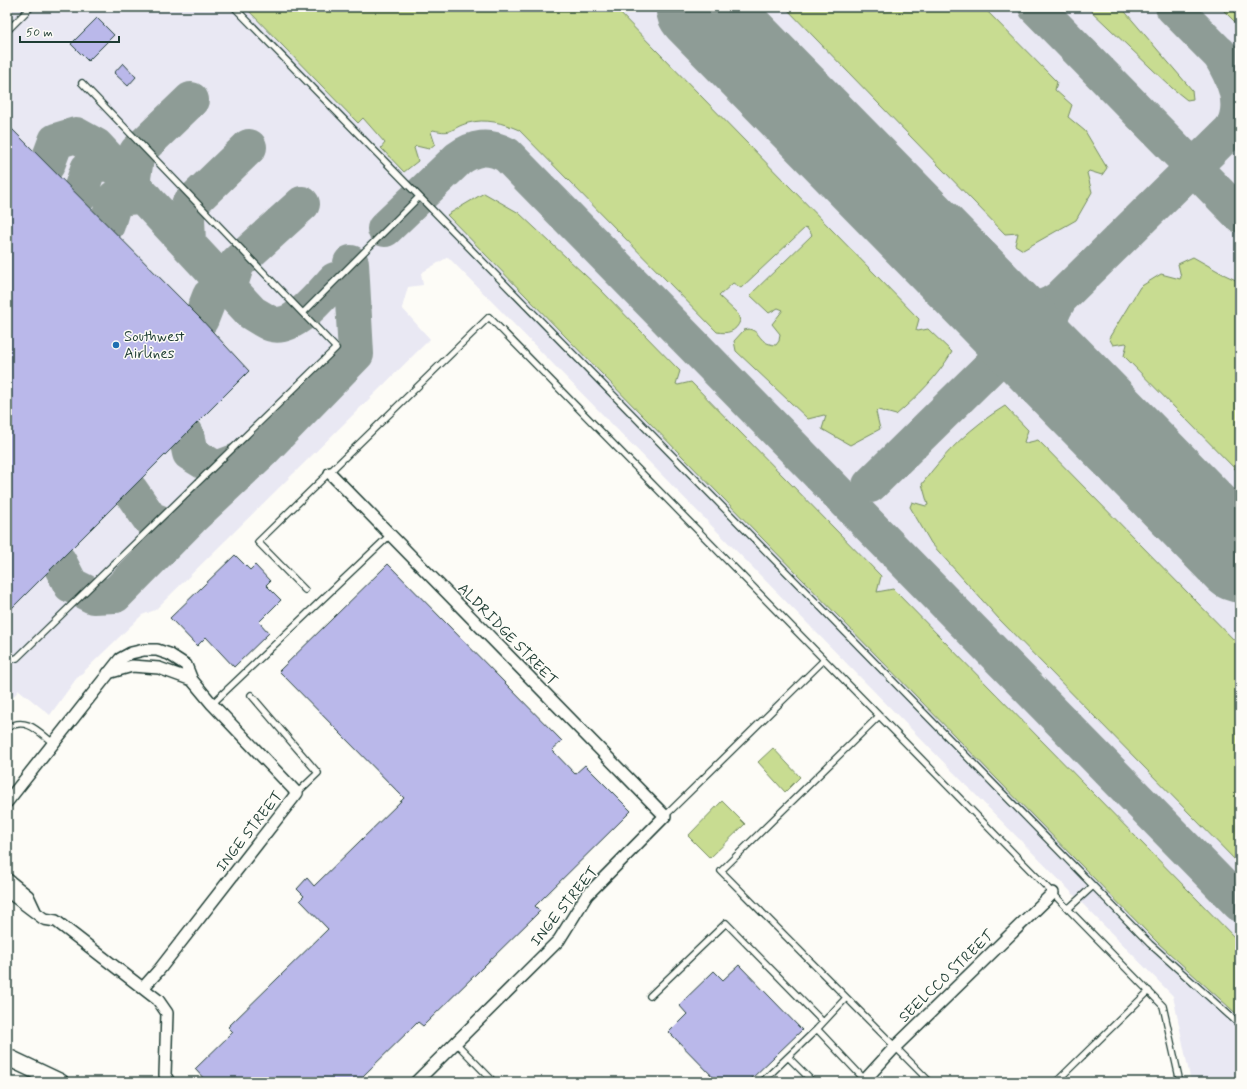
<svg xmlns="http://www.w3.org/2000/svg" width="1247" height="1089" viewBox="0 0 1247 1089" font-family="Mynerve,sans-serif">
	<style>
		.built { fill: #e9e8f3 }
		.green { fill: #c8dc91; stroke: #748c62 }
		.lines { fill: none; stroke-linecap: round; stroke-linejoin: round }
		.taxiway { stroke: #8e9c96; stroke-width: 36 }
		.runway { stroke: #8e9c96; stroke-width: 89 }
		.building { fill: #bab8ea; stroke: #1f3d34 }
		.lane-casing { stroke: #1f3d34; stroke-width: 8 }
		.street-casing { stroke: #1f3d34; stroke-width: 14 }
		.secondary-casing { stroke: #1f3d34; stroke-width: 19 }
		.lane { stroke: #fdfcf7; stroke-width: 5.5 }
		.street { stroke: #fdfcf7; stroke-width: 11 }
		.secondary { stroke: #fdfcf7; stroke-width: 16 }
		.poi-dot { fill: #1f6fb2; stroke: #fdfcf7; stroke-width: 1.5 }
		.labels { text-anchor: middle; stroke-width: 3; stroke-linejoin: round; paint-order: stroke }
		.poi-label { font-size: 15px; fill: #1f3d34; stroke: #fdfcf7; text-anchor: start }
		.street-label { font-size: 15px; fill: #1f3d34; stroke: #fdfcf7 }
	</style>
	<rect width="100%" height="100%" fill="#fdfcf7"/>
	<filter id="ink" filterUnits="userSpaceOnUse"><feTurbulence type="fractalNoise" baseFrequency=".025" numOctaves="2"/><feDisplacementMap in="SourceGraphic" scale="8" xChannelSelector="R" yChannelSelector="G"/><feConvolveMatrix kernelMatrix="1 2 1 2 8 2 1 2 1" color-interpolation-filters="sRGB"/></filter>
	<g filter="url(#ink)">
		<!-- built -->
		<path class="built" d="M7 7H1240V1082H1191L1173 996 448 257 421 273 423 285 408 287 402 308 430 339 155 610 142 615 76 679 50 715 19 690 7 704Z"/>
		<!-- green -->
		<path class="green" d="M245 7H614L919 319 916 330 918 331 928 329 952 352C937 377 918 396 896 415L878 410 876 412 880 429 850 445 822 429 826 416 824 415 808 419 736 351 734 341 744 330 749 329C762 332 758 344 776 345L779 341 780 334 772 324 783 310 778 308 769 313 750 295 812 235 806 227 741 288 733 283 719 296 738 314 740 321C736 332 727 334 717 332L519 130C503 123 486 118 468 123 450 128 454 135 433 130L431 132 435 144 429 149 416 146 414 148 418 161 404 172 381 148 385 143 363 118 358 123Z
			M785 7H983L1057 82 1055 90 1072 105 1068 117 1085 131 1107 168 1102 175 1089 171 1087 173 1092 192 1076 220 1023 250 1015 245 1018 233 1005 234Z
			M1087 7H1121L1192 90 1193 99 1187 100 1172 88Z
			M1220 7H1240V27Z
			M484 193 519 213 600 289 680 371 676 384 678 385 691 382 881 576 877 592 893 589 1240 943V1017L1158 943 1075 859 447 215Z
			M1193 257 1223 274 1240 282V474L1124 356 1127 344 1126 343 1113 345 1109 338 1140 287 1161 274 1180 279 1181 277 1178 264Z
			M1005 406 1028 430 1024 442 1026 443 1038 440 1240 646V865L999 619 931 543 910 507 912 502 926 506 928 505 922 484C945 452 972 426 1005 406Z
			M773 748 800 777 785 792 758 762Z
			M722 801 745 824 710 858 688 836Z"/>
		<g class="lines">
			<!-- taxiway -->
			<path class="taxiway" d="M1036 7 1240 215
				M1173 7 1236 71
				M47 165 56 141 76 135 96 146 252 313C258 316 265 322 272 324 294 330 322 294 335 280
				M132 184 137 152 191 100
				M79 196 88 169 96 164 111 163
				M107 225 115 198 139 196 146 199
				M385 229 458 159C474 147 488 145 507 155L1240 904
				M188 244 187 217 189 205 249 147
				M988 301C1008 316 1039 313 1059 299
				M201 319 210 296 222 287 229 288 237 263 302 204
				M1054 368C1042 346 1046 320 1059 300
				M186 434 190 453 216 469 256 454
				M870 485 1232 129C1247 104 1233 76 1219 53
				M130 490 150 519 171 527 191 518
				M59 562 71 585 93 596 115 595 191 518 261 452 356 354 351 263"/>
			<!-- runway -->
			<path class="runway" d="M700 7 1240 558"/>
		</g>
		<!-- building -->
		<path class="building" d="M97 18 114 35 88 61 71 44Z
			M123 63 136 77 128 86 114 73Z
			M7 124 201 319 249 371 7 613Z
			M235 555 250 570 255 565 270 581 266 585 281 600 259 622 269 633 234 667 206 637 197 646 170 618Z
			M388 564 562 741 552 750 575 774 585 765 631 811 535 906 540 911 423 1026 418 1022 363 1076 370 1082H207L195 1069 233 1032 228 1027 328 929 300 900 304 896 297 889 307 878 314 886 404 798 279 671Z
			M739 965 802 1030 748 1082H718L669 1032 687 1014 679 1005 714 971 723 980Z"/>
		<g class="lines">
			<!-- lane casing -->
			<g class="lane-casing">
				<path id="lane" d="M234 7 1150 944 1240 1025
					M7 31 31 7
					M303 313 419 197
					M305 590 258 542 489 317 1163 1006 1180 1082
					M7 660 17 658 336 348 82 83
					M251 695 318 773 297 793
					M212 704 390 535
					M879 716 721 871 930 1082
					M7 728C26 716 39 732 53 743
					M665 816 824 660
					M1068 909 1093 886
					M650 996 726 923 823 1022
					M846 998 817 1029 865 1080
					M456 1043 494 1082
					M788 1057 813 1082
					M767 1082 764 1080 817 1029
					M1056 1082 1149 991"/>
			</g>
			<!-- street casing -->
			<g class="street-casing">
				<path id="street" d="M330 473 665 816 587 895 559 940 416 1082
					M108 673 132 666 159 668 192 680
					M7 802 120 659 131 653 144 650H157L169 654 186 665 192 680 212 704 297 793 159 970 143 988
					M7 879 28 896 35 911
					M7 891 44 919 56 921 158 1000 167 1013 165 1075 169 1082
					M863 1082 895 1047 1053 893"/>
			</g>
			<!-- secondary casing -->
			<g class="secondary-casing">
				<path id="secondary" d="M7 1057 60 1082"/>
			</g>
			<!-- lane -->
			<use href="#lane" class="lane"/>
			<!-- street -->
			<use href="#street" class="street"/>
			<!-- secondary -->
			<use href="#secondary" class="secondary"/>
		</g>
	</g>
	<!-- markers -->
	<circle class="poi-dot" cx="116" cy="345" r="4"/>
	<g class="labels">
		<!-- poi labels -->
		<g class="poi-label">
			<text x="124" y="341">Southwest<tspan x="124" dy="17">Airlines</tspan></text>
		</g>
		<!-- street labels -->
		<g class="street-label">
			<text transform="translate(508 634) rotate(46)" y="5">ALDRIDGE STREET</text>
			<text transform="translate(249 831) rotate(-52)" y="5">INGE STREET</text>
			<text transform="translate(564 906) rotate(-51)" y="5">INGE STREET</text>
			<text transform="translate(946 976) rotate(-44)" y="5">SEELCCO STREET</text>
		</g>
	</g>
	<!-- margin -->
	<rect width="1247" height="1089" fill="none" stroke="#fdfcf7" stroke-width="24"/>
	<rect x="12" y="12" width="1223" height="1065" fill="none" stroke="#1f3d34" stroke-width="1.5" filter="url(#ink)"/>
	<!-- scale -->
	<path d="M20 36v6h99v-6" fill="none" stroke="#1f3d34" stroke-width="2"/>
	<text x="26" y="36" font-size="12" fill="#1f3d34" stroke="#fdfcf7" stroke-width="3" paint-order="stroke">50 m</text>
</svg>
